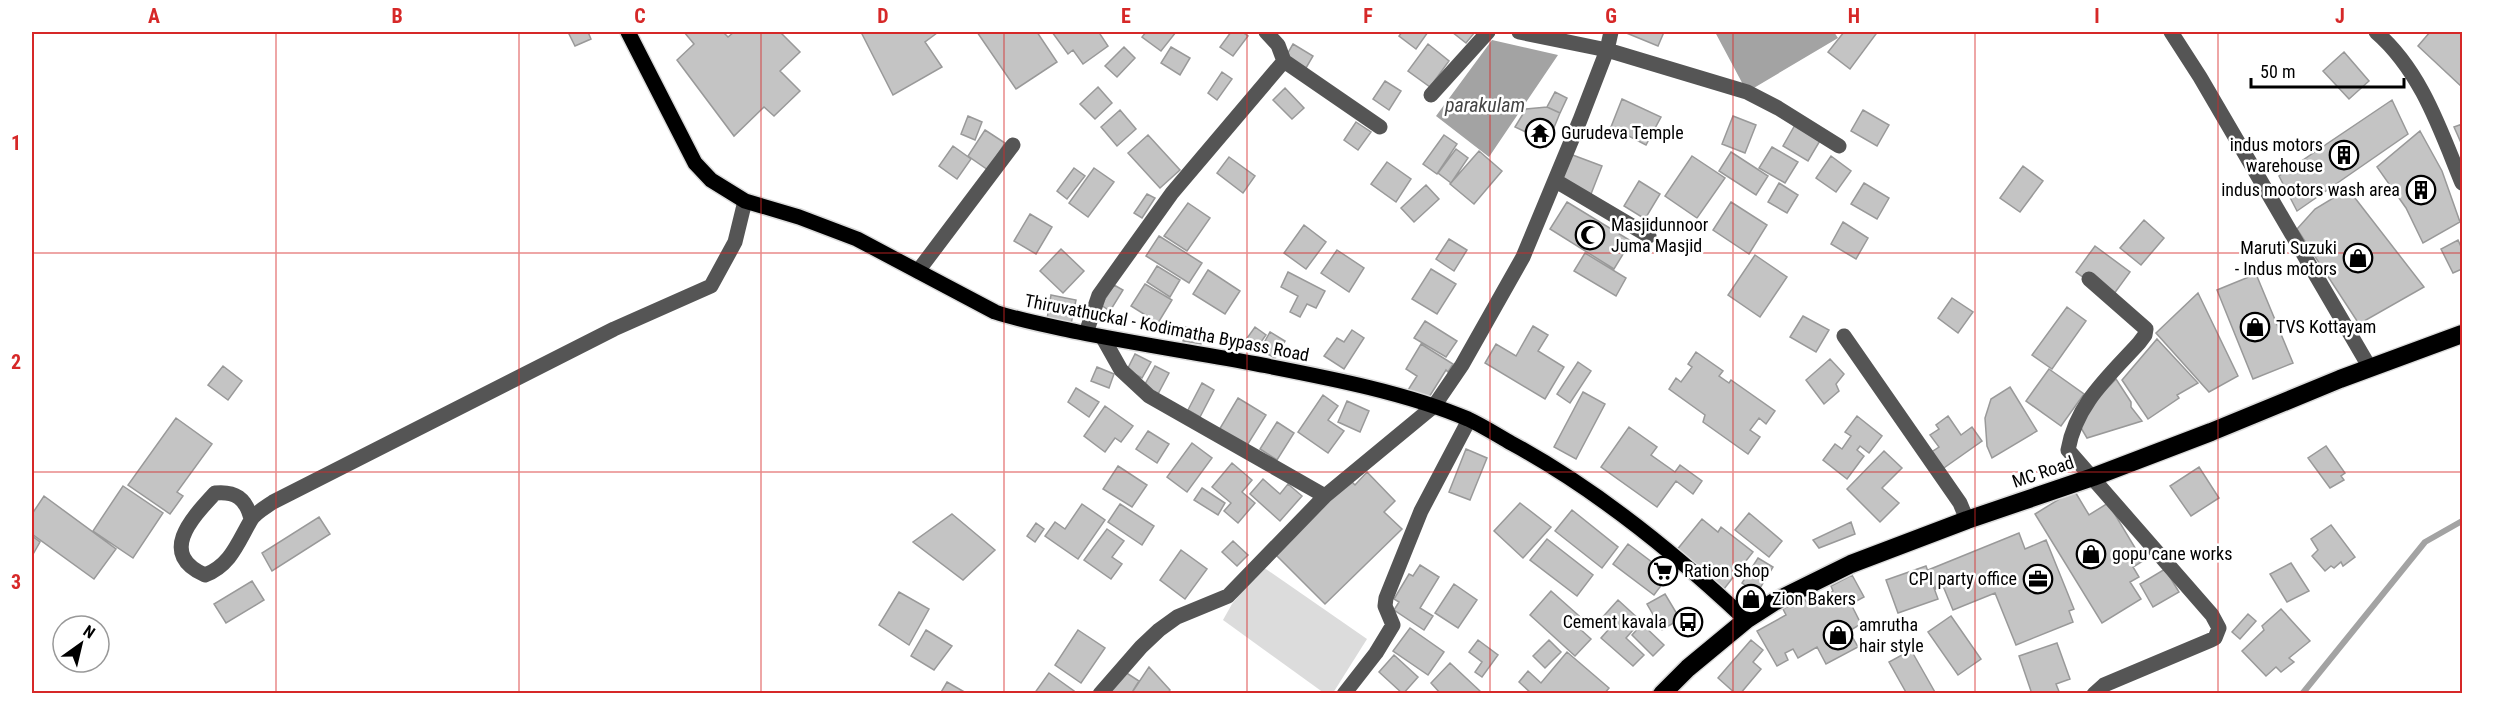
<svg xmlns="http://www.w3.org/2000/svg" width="2494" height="725" viewBox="0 0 2494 725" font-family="'Roboto Condensed',sans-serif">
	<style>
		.green { fill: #dcdcdc }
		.water { fill: #a3a3a3 }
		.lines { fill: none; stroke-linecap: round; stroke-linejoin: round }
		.stream { stroke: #a3a3a3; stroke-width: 6 }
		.building { fill: #c4c4c4; stroke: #999; stroke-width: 1.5 }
		.major-casing { stroke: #dbdbdb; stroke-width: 18 }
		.highway-casing { stroke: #dbdbdb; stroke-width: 21 }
		.minor { stroke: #555; stroke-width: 15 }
		.major { stroke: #000; stroke-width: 15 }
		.highway { stroke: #000; stroke-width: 18 }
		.grid { fill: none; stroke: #d62828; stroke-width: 1.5; stroke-opacity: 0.55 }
		.labels { text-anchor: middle; stroke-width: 5; stroke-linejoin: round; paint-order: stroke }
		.poi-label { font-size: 18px; fill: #000; stroke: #fff; text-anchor: start }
		.street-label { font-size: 18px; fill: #000; stroke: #fff }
		.water-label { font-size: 20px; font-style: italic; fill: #444; stroke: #fff }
		.neatline { fill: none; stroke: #d62828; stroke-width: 2 }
		.grid-label { font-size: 20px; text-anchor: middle; font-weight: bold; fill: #d62828 }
	</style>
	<rect width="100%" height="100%" fill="#fff"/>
	<!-- green -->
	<path class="green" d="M1263 567 1367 639 1333 693H1324L1223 620 1232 604Z"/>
	<!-- water -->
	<path class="water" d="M1715 32H1834L1838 38 1747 92Z
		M1492 40 1558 55 1489 157 1436 116Z"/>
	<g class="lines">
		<!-- stream -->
		<path class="stream" d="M2302 694 2425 542 2462 521"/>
	</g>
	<!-- building -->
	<path class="building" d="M568 32H588L591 39 575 46Z
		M684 32H723L728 37 734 32H780L800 52 780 71 800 91 774 116 764 107 734 136 677 60 694 44Z
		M861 32H936L937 33 925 42 942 67 893 95Z
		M977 32H1037L1057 62 1016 89Z
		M1052 32H1103L1100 34 1108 46 1083 64 1073 50 1068 54Z
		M1146 32H1176L1161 51 1142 37Z
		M1231 32H1242L1248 36 1233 56 1220 47Z
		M1402 32H1428L1416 49 1399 36Z
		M1452 32H1475L1466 43Z
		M1624 32H1664L1658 46Z
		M1844 32H1873L1876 34 1850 69 1828 52Z
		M2430 32H2462V87L2418 46Z
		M1293 44 1313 56 1306 68 1286 56Z
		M1428 44 1449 61 1430 87 1408 71Z
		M1124 47 1135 58 1117 77 1105 66Z
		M1171 47 1190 58 1180 75 1161 63Z
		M2344 52 2369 81 2349 99 2323 71Z
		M1222 72 1232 79 1217 100 1208 93Z
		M1385 81 1401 91 1389 110 1373 99Z
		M1098 87 1112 103 1095 119 1080 104Z
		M1285 88 1304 108 1292 119 1273 100Z
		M1555 92 1567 98 1560 113 1547 107Z
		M1622 99 1661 117 1646 145 1611 127Z
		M2392 100 2408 134 2297 211 2279 176Z
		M1547 107 1560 113 1546 147 1540 144 1541 139 1515 127 1526 109Z
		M1120 110 1136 129 1117 146 1101 127Z
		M1863 110 1889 125 1877 146 1851 131Z
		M968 116 982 122 975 140 961 134Z
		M1733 116 1756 125 1745 153 1722 144Z
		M1356 122 1371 132 1358 150 1344 140Z
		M2462 124V145L2454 127Z
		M1795 125 1821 139 1808 161 1783 146Z
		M985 130 1005 143 988 170 968 156Z
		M2420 131 2442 171 2460 222 2423 243 2406 208 2377 167Z
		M1148 135 1180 170 1160 188 1128 153Z
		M1444 135 1457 144 1437 174 1423 164Z
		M953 146 971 159 957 179 939 166Z
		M1772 147 1798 162 1785 183 1759 168Z
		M1456 149 1468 158 1451 183 1438 173Z
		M1479 151 1502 171 1474 204 1450 184Z
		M1731 152 1768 176 1756 195 1719 171Z
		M1570 154 1602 166 1591 194 1559 179Z
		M1692 156 1725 178 1697 218 1665 196Z
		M1831 156 1851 171 1836 192 1816 178Z
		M1229 157 1255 176 1243 193 1217 173Z
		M1387 162 1411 179 1396 202 1371 184Z
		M2023 166 2043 181 2020 212 2000 198Z
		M1074 168 1085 176 1067 199 1057 191Z
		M1094 168 1114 182 1088 217 1069 203Z
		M1639 181 1660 194 1645 219 1624 206Z
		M1779 183 1798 195 1787 213 1768 202Z
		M1864 183 1889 198 1877 219 1851 204Z
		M1426 185 1439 199 1414 222 1401 208Z
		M2348 189 2424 287 2359 324 2297 229 2315 209Z
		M1147 194 1155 198 1142 218 1134 213Z
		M1567 202 1631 241 1614 269 1550 229Z
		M1731 202 1767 225 1749 254 1713 230Z
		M1188 203 1210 218 1187 251 1164 236Z
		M1030 214 1052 227 1036 254 1014 241Z
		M2144 220 2164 238 2141 265 2120 248Z
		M1843 222 1868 238 1856 259 1831 244Z
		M1304 225 1326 242 1306 269 1284 253Z
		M1159 236 1202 263 1189 283 1146 256Z
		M1449 239 1467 250 1454 271 1436 259Z
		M2458 240 2462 249V269L2453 273 2441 249Z
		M2095 246 2130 272 2111 298 2076 272Z
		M1061 249 1084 271 1063 293 1040 271Z
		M1337 250 1364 268 1349 292 1321 273Z
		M1585 253 1626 278 1616 296 1574 271Z
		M1755 255 1787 277 1760 317 1728 295Z
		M1157 266 1180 280 1170 297 1147 282Z
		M1431 269 1456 284 1437 314 1412 299Z
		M1208 270 1240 291 1225 314 1193 294Z
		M1288 272 1325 291 1316 308 1307 304 1300 317 1290 312 1298 296 1281 287Z
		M2256 274 2293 363 2253 379 2217 290Z
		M1145 284 1172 300 1158 323 1131 306Z
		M1114 285 1123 290 1110 311 1101 305Z
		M2198 293 2238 376 2209 392 2156 333Z
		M1051 295 1076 300 1071 324 1047 319Z
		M1952 298 1973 312 1958 333 1938 318Z
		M2067 307 2086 321 2052 369 2032 355Z
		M1803 316 1829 330 1816 352 1790 337Z
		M1425 321 1457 341 1446 357 1414 338Z
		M1533 326 1548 335 1538 351 1564 367 1545 399 1485 363 1496 344 1516 356Z
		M1186 327 1203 331 1201 344 1183 341Z
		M1255 327 1266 335 1256 349 1245 341Z
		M1352 330 1364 338 1344 369 1324 356 1337 338 1344 342Z
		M1270 332 1285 341 1275 358 1260 350Z
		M2157 339 2198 383 2177 395 2179 398 2148 419 2122 380Z
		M1421 344 1453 364 1448 372 1446 370 1426 402 1408 390 1417 376 1406 369Z
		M1696 352 1723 371 1719 376 1729 383 1731 380 1775 411 1766 424 1759 418 1750 430 1760 437 1748 454 1703 422 1705 415 1669 389 1676 378 1681 382 1692 367 1688 364Z
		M1135 354 1151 362 1142 378 1127 370Z
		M1830 359 1844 374 1836 384 1839 391 1824 404 1806 380Z
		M1578 362 1591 371 1570 403 1557 394Z
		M223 366 242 381 228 400 208 385Z
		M1155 366 1169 373 1158 394 1144 386Z
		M1097 367 1114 374 1109 388 1091 381Z
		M2049 369 2084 394 2061 426 2026 401Z
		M2116 379 2131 402V407L2142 421 2087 438 2081 428 2080 416Z
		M1202 383 1214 390 1200 417 1188 410Z
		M2010 387 2037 431 1992 458 1987 446 1985 418 1991 399Z
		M1076 388 1099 402 1089 417 1068 402Z
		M1583 392 1605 404 1576 459 1554 447Z
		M1323 395 1338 406 1328 420 1344 431 1328 453 1298 432Z
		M1238 398 1266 415 1246 447 1219 430Z
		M1347 401 1369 411 1360 432 1338 422Z
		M1105 406 1133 426 1121 442 1115 438 1105 452 1084 436Z
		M1857 416 1882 436 1869 453 1860 446 1857 450 1864 456 1847 479 1823 460 1835 444 1842 449 1851 436 1845 432Z
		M1948 416 1961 435 1972 427 1982 441 1941 470 1930 453 1939 447 1930 435 1939 429 1936 425Z
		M176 418 212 444 177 492 183 496 170 514 128 485Z
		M1277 422 1294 433 1277 460 1260 449Z
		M1629 427 1657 447 1651 455 1675 472 1680 465 1702 481 1693 494 1676 481 1657 507 1601 467Z
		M1148 431 1169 444 1157 463 1136 449Z
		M1192 443 1212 458 1187 492 1167 477Z
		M2326 446 2345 473 2341 476 2344 480 2330 488 2308 458Z
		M1466 449 1487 458 1470 500 1449 492Z
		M1884 451 1902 468 1882 488 1899 503 1880 522 1847 489Z
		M1232 463 1252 480 1242 492 1255 503 1238 523 1224 511 1231 503 1212 487Z
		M1118 466 1147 485 1132 507 1103 489Z
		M2199 467 2219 498 2191 516 2170 486Z
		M1367 472 1395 501 1384 512 1402 529 1325 604 1275 554 1350 480 1355 485Z
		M1263 479 1280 494 1288 484 1302 496 1280 521 1250 494Z
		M123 486 163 513 133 558 93 531Z
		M1202 488 1225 503 1218 515 1194 500Z
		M2074 490 2089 515 2108 503 2143 561 2133 567 2139 577 2130 582 2141 599 2102 623 2035 514Z
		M44 496 116 549 94 579 32 534V514Z
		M1520 503 1551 527 1523 558 1494 531Z
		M1082 504 1105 520 1078 559 1045 536 1055 522 1065 529Z
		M1120 504 1154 526 1142 545 1108 522Z
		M1572 510 1618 547 1602 568 1555 531Z
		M1749 513 1782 541 1769 557 1735 530Z
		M952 514 995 550 963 580 913 542Z
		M319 517 330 534 272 571 262 553Z
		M1702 519 1718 532 1721 527 1753 552 1724 589 1676 551Z
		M1851 522 1855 534 1819 548 1813 540Z
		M1036 523 1044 529 1035 542 1027 536Z
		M2331 525 2355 557 2343 566 2341 562 2334 568 2331 566 2325 571 2312 556 2318 550 2311 539Z
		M1107 529 1124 541 1112 557 1122 564 1111 579 1084 560Z
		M2019 533 2025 549 2046 540 2074 609 2069 611 2073 622 2016 645 1995 593 1953 610 1943 586 1936 589 1928 570Z
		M32 536 40 542 32 556Z
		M1547 539 1593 575 1577 596 1530 560Z
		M1233 541 1248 555 1237 566 1222 552Z
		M1628 544 1669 575 1654 595 1613 564Z
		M1181 550 1207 569 1185 599 1160 580Z
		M1758 558 1773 567 1757 593 1742 583Z
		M2291 563 2309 591 2287 602 2270 574Z
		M1420 565 1439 577 1420 608 1433 616 1424 630 1394 610 1399 602 1394 599 1409 574 1413 576Z
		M1926 566 1938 599 1898 613 1886 580Z
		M2165 569 2179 592 2153 607 2140 584Z
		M1852 575 1864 597 1851 604 1861 624 1849 631 1858 647 1826 664 1817 647 1798 658 1793 649 1785 653 1788 660 1777 666 1757 631 1786 615 1783 609 1804 598 1808 605 1833 591 1831 586Z
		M252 581 264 600 226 623 214 604Z
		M1454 584 1477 600 1458 628 1435 613Z
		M1551 591 1586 622 1580 629 1591 639 1575 656 1530 615Z
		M899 592 929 609 909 645 879 625Z
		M1665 594 1680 619 1662 630 1647 604Z
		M1618 600 1641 621 1626 638 1644 655 1633 666 1601 638 1609 629 1600 620Z
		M2281 609 2310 641 2289 658 2294 662 2281 672 2276 667 2266 676 2242 651 2264 630 2262 626Z
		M2248 614 2256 621 2240 639 2232 632Z
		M1951 616 1981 659 1958 675 1928 632Z
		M1642 624 1664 645 1653 656 1632 635Z
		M1410 628 1444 652 1428 675 1393 651Z
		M926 630 952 646 934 670 911 656Z
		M1078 630 1105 648 1081 683 1055 665Z
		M1478 640 1498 655 1482 677 1475 672 1482 662 1469 652Z
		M1549 640 1561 652 1545 668 1533 656Z
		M1751 640 1763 650 1753 662 1761 669 1740 694H1736L1718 678Z
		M2057 643 2070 679 2056 684 2060 694H2032L2019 656Z
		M1911 650 1936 694H1907L1889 662Z
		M1567 652 1609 688 1604 694H1532L1519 682 1528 671 1541 683Z
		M1394 655 1418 677 1403 694 1379 672Z
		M1450 663 1481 692 1479 694H1441L1431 683Z
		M1149 667 1170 690 1167 694H1131Z
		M1125 672 1139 681 1131 694H1108Z
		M1049 673 1074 691 1072 694H1034Z
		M947 682 968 694H940Z"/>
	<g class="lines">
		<!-- major casing -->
		<g class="major-casing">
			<path id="major" d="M628 32 695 163 711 180 745 201 799 217 857 239 995 312C1022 321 1050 326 1078 332 1138 344 1197 353 1257 364 1324 377 1405 392 1468 419 1483 426 1497 435 1511 443 1598 490 1675 553 1746 620"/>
		</g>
		<!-- highway casing -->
		<g class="highway-casing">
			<path id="highway" d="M1662 694 1688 668 1746 620 1774 602 1851 564 1967 520 2093 477 2211 432 2340 379 2462 334"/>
		</g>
		<!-- minor -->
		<path class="minor" d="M1266 32 1278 45 1284 61 1380 127
			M1519 32 1607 50 1747 92 1778 108 1839 146
			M2171 32 2200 77 2370 368
			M2376 32C2421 71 2440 129 2462 183
			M1431 95 1488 32
			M1556 181 1649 236
			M918 271 1013 145
			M2089 279 2146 329 2145 335 2139 343C2109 376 2076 404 2068 450L2212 615 2219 628 2215 638 2211 640 2104 685 2094 694
			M1086 333 1099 295 1172 193 1284 61
			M1844 336 1960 503 1967 520
			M1103 338 1121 370 1149 396 1325 496
			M251 519C246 498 235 491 215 493 191 519 158 554 205 575 231 565 238 542 251 520 255 513 266 507 273 502L614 329 711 286 735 242 745 201
			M1100 694 1141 647 1159 630 1177 617 1228 596 1325 496 1434 406 1462 365 1523 257 1580 120 1607 50 1611 32
			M1344 694 1376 653 1393 625 1385 606 1386 598 1421 511 1469 420"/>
		<!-- major -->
		<use href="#major" class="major"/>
		<!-- highway -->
		<use href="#highway" class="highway"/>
	</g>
	<!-- grid -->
	<path class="grid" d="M276 32V694M519 32V694M761 32V694M1004 32V694M1247 32V694M1490 32V694M1733 32V694M1975 32V694M2218 32V694M32 253H2462M32 472H2462"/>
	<!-- icons -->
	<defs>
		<g id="temple-ring" transform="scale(1.5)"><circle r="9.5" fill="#fff" stroke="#000" stroke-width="1.5"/><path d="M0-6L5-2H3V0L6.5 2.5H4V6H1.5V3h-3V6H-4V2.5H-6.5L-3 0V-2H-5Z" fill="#000"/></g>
		<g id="building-ring" transform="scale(1.5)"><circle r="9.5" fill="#fff" stroke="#000" stroke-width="1.5"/><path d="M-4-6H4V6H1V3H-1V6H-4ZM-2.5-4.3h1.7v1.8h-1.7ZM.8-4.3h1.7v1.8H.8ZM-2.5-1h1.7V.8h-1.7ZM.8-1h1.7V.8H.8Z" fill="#000"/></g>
		<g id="mosque-ring" transform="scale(1.5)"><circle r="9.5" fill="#fff" stroke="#000" stroke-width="1.5"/><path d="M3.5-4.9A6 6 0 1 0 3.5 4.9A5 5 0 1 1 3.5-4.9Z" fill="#000"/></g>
		<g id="shop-ring" transform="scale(1.5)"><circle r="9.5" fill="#fff" stroke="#000" stroke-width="1.5"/><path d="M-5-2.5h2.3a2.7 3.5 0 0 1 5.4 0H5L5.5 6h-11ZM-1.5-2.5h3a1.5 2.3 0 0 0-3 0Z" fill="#000"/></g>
		<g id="supermarket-ring" transform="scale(1.5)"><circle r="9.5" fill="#fff" stroke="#000" stroke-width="1.5"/><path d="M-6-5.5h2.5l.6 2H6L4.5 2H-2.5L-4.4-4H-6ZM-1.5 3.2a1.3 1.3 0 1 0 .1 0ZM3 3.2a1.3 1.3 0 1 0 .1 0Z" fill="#000"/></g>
		<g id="office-ring" transform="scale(1.5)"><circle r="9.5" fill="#fff" stroke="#000" stroke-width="1.5"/><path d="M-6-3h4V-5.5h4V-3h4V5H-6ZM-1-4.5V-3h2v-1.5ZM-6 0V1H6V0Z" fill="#000"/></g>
		<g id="bus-ring" transform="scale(1.5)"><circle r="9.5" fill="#fff" stroke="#000" stroke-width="1.5"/><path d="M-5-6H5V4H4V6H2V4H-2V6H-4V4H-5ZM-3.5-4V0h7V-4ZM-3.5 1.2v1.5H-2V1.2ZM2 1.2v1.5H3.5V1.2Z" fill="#000"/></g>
	</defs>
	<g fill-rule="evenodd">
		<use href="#temple-ring" x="1540" y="133"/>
		<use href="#building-ring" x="2344" y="155"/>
		<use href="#building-ring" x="2421" y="190"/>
		<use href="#mosque-ring" x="1590" y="235"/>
		<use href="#shop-ring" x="2358" y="258"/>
		<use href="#shop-ring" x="2255" y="327"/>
		<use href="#shop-ring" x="2091" y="554"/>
		<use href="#supermarket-ring" x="1663" y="571"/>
		<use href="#office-ring" x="2038" y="579"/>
		<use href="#shop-ring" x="1751" y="599"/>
		<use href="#bus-ring" x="1688" y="622"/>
		<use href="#shop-ring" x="1838" y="635"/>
	</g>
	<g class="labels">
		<!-- poi labels -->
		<g class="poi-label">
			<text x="1561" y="139">Gurudeva Temple</text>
			<text x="2323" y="151" text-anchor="end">indus motors<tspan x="2323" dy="21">warehouse</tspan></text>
			<text x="2400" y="196" text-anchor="end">indus mootors wash area</text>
			<text x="1611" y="231">Masjidunnoor<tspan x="1611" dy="21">Juma Masjid</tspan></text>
			<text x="2337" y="254" text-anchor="end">Maruti Suzuki<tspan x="2337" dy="21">- Indus motors</tspan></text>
			<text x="2276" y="333">TVS Kottayam</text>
			<text x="2112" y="560">gopu cane works</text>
			<text x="1684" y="577">Ration Shop</text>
			<text x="2017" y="585" text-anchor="end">CPI party office</text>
			<text x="1772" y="605">Zion Bakers</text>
			<text x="1667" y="628" text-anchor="end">Cement kavala</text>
			<text x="1859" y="631">amrutha<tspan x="1859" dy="21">hair style</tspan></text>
		</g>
		<!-- street labels -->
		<g class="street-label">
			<text transform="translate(1167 328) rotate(11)" y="6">Thiruvathuckal - Kodimatha Bypass Road</text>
			<text transform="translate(2043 472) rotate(-19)" y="6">MC Road</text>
		</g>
		<!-- water labels -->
		<g class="water-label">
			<text x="1485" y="112">parakulam</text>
		</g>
	</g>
	<!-- border -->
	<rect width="2494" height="725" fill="none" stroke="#ffffff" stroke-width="66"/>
	<!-- north arrow -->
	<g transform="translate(81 644) rotate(34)"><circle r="28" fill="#ffffff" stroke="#999999" stroke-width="1.5"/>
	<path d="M0-4.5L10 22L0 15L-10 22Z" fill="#000000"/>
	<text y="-9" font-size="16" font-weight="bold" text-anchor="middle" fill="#000000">N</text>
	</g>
	<!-- scale -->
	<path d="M2251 78v9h153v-9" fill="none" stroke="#000000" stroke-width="3"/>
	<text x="2260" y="78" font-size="18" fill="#000000" stroke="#ffffff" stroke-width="4.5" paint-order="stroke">50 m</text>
	<rect x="33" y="33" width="2428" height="659" class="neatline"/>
	<g class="grid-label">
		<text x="154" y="23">A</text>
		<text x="397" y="23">B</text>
		<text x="640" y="23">C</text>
		<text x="883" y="23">D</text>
		<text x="1126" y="23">E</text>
		<text x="1368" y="23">F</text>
		<text x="1611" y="23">G</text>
		<text x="1854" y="23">H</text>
		<text x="2097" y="23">I</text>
		<text x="2340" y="23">J</text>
		<text x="16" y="150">1</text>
		<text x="16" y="369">2</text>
		<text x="16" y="589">3</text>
	</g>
</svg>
